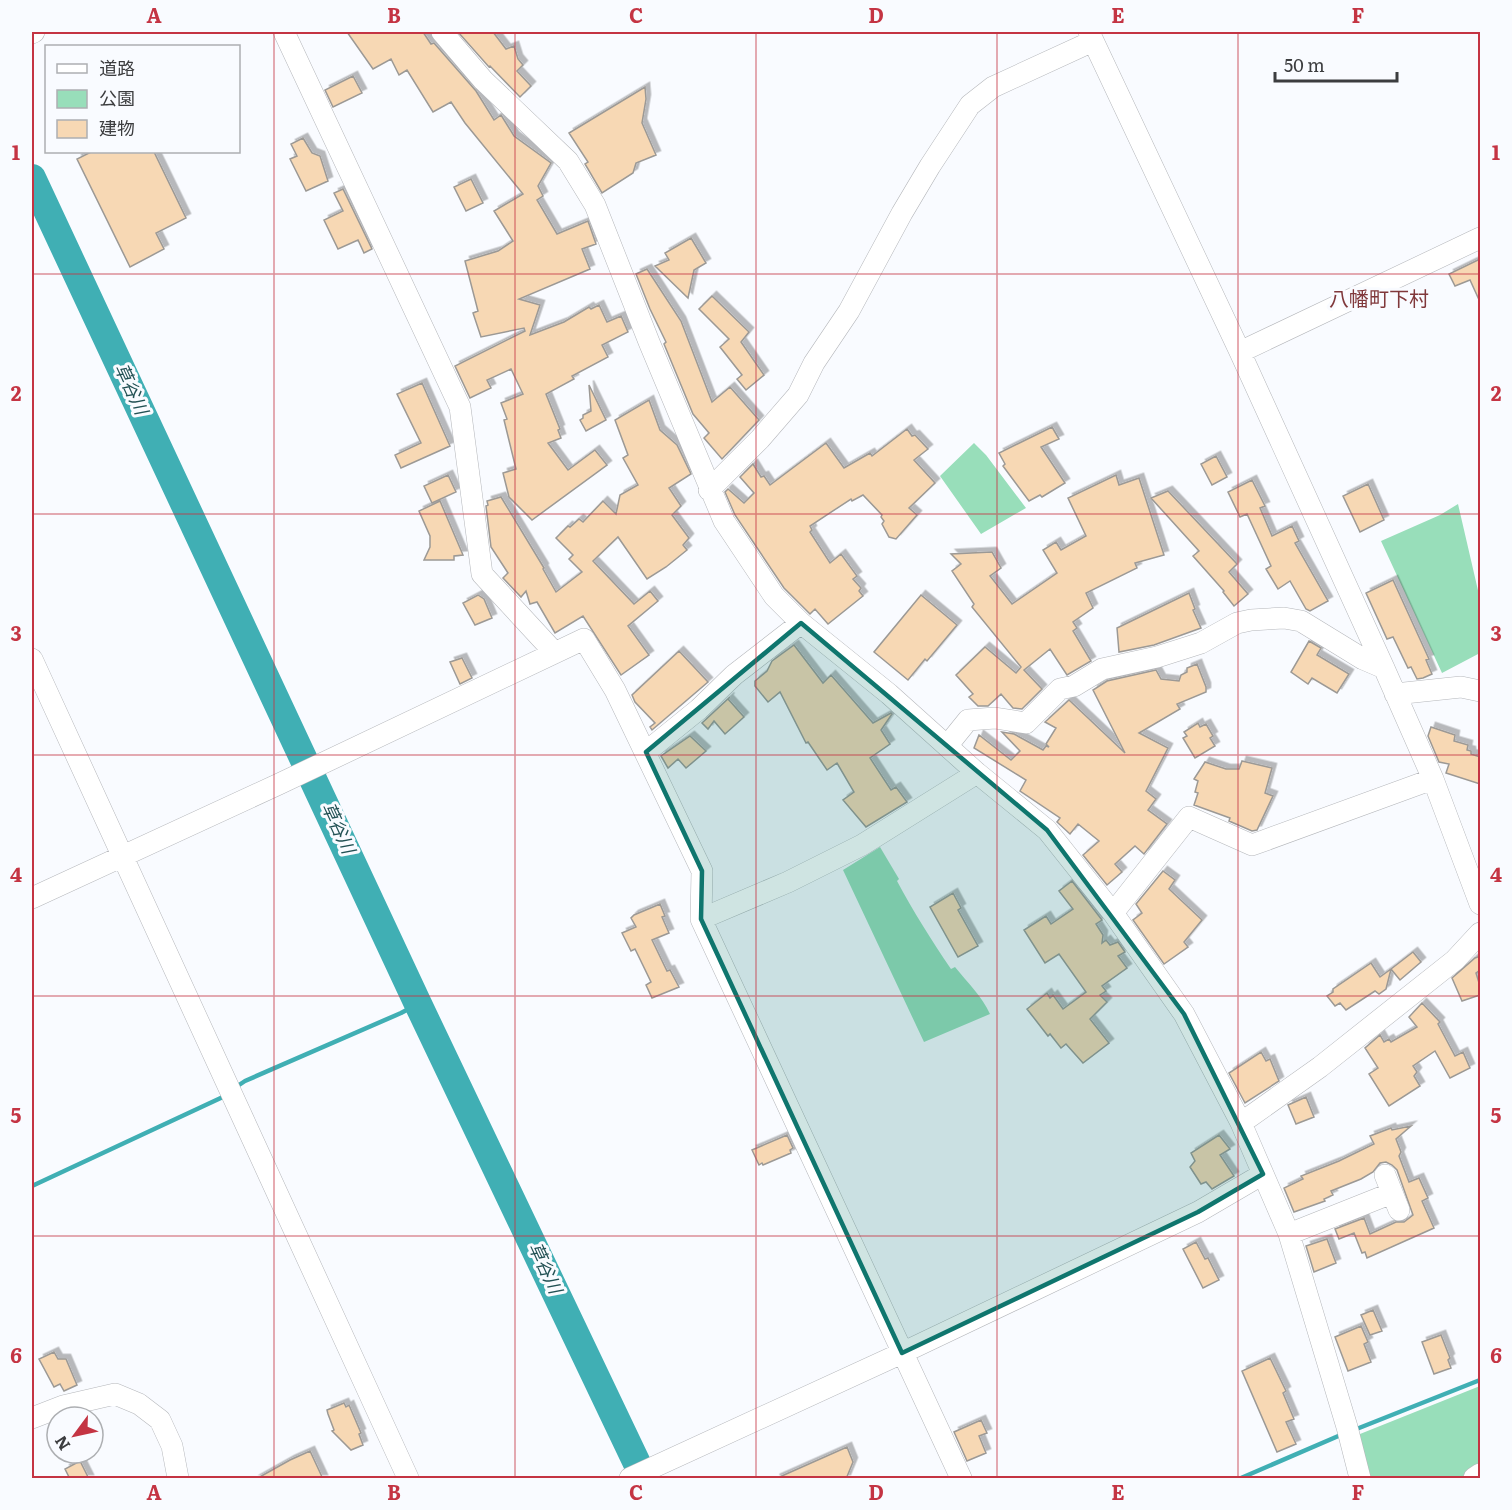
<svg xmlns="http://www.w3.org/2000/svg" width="1512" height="1510" viewBox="0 0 1512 1510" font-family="Literata,'Noto Sans JP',serif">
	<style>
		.green { fill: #98deba }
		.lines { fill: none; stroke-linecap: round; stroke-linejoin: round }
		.stream { stroke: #40afb4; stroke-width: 4.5 }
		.river { stroke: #40afb4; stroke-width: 28 }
		.building { fill: #f7d8b4; stroke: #9c9995; stroke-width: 1.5; filter: url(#shadow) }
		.minor-casing { stroke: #b5b7bb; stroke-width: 22 }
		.minor { stroke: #fff; stroke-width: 21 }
		.marked { fill: #0f766e; fill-opacity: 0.2; stroke: #0f766e; stroke-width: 4.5; stroke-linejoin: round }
		.grid { fill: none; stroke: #c43443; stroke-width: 1.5; stroke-opacity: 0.55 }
		.labels { text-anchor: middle; stroke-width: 6; stroke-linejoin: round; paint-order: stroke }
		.water-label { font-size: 18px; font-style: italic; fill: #215053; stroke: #f9fbff }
		.quarter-label { font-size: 20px; fill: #80383b; stroke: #f9fbff }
		.neatline { fill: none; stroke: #c43443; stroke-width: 2 }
		.grid-label { font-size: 20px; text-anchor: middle; font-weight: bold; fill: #c43443 }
	</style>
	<defs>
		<filter id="shadow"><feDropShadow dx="4.5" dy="-4.5" stdDeviation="0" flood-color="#0004"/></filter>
	</defs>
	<rect width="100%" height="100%" fill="#f9fbff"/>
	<!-- green -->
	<path class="green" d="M974 443 986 455 1026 508 981 534 940 476Z
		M1458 504 1480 599V653L1442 673 1381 541 1440 515Z
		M880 847 899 879 897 881C913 911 932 941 951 969L955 967C967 982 982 996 990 1014L924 1042 843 870Z
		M1480 1386V1468L1466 1478H1367L1355 1436Z"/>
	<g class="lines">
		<!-- stream -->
		<path class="stream" d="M236 1087 245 1081 401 1013 418 1004
			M32 1186 225 1096
			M1354 1430 1480 1380
			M1241 1478 1343 1434"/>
		<!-- river -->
		<path class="river" d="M32 178 418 1004 644 1478"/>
	</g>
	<!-- building -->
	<path class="building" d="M347 32H423L431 44 434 43 476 91 494 120 501 115 514 136 551 163 538 186 543 196 537 200 557 234 588 221 596 244 582 249 590 269 519 299 540 305 530 335 564 322 589 307 591 309 599 305 607 322 621 316 628 332 602 345 608 357 572 376 574 379 546 394 560 429 558 430 561 438 548 443 568 470 595 450 607 465 532 520 509 497 503 473 516 469 504 420 507 419 501 403 523 394 511 369 487 380 491 388 470 398 455 366 525 331 524 328 481 337 473 313 478 311 465 261 498 251 513 241 494 211 523 194 465 123 451 102 433 112 407 70 399 75 391 59 373 69Z
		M458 32H493L506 49 514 46 518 59 523 65 517 71 531 86 520 97 490 66 489 67Z
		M353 76 362 93 333 107 325 90Z
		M645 87 646 99 642 123 656 155 636 163 633 173 602 193 585 164 588 162 569 133Z
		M303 138 312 153 320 156 328 181 306 191 290 159 297 156 291 144Z
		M91 152H154L186 218 156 233 164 249 130 267 77 159Z
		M471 179 483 203 466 211 454 187Z
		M343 189 372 249 364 253 358 240 338 249 324 220 343 211 334 193Z
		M691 238 706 263 694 270 688 298 655 266 669 260 665 253Z
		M1480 259V302L1470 280 1455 286 1449 274Z
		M647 269 681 321 712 402 730 387 759 420 722 459 704 438 709 433 693 414 664 344 666 342 650 309 636 274Z
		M712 296 749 332 741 342 764 375 746 390 737 379 742 375 720 347 729 339 699 309Z
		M422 383 450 446 401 468 395 455 421 443 397 394Z
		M589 385 606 420 586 431 580 420 583 418V415L591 411Z
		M649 400 660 430 677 445 691 474 669 488 681 506 672 515 689 538 683 545 687 550 666 567 647 579 618 537 593 561 634 604 650 591 658 601 628 626 649 655 621 675 583 616 555 633 537 602 530 604 526 591 521 597 503 578 508 573 491 547 486 506 488 505 487 501 501 497 544 568 543 569 556 592 582 572 569 559 573 555 556 538 568 526 570 527 579 519 583 522 603 501 616 514 620 495 638 485 623 458 628 455 615 420Z
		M1052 427 1059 439 1041 447 1065 483 1042 497 1040 495 1029 501 1003 466 1005 464 999 453Z
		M907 429 912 436 915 435 928 449 914 460 935 483 909 508 917 515 896 539 889 537 882 524 884 521 881 517 882 515 863 495 852 501 851 499 810 526 812 530 810 532 830 563 841 554 857 576 853 579 861 588 859 591 863 596 828 624 815 609 810 614 784 588 735 515 725 492 728 489 744 503 754 493 740 477 753 464 761 477 764 476 770 485 826 443 844 468 870 453 872 456Z
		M1216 456 1227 477 1212 485 1201 464Z
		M448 475 456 492 432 503 424 486Z
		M1116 475 1119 485 1139 478 1164 555 1135 563 1137 568 1086 593 1093 608 1073 622 1077 628 1073 631 1091 661 1067 675 1050 649 1024 670 1042 689 1022 709 1013 708 1001 694 988 706H978L969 697 973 694 956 675 985 647 1016 673 1021 667 972 607 974 604 952 571 961 564 951 554 992 552 1001 568 990 576 1012 604 1057 573 1043 550 1056 542 1061 550 1086 536 1068 498Z
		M1252 480 1265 506 1260 508 1272 536 1292 526 1299 541 1295 543 1328 601 1310 611 1306 609 1290 581 1278 589 1266 569 1271 566 1247 514 1240 517 1228 492Z
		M1368 484 1384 520 1360 532 1343 496Z
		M1168 491 1237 564 1229 572 1248 594 1234 606 1223 592 1224 591 1193 556 1199 551 1151 498Z
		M440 501 463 555 454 556V560H424L430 547V536L419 511Z
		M1393 580 1429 659 1426 660 1432 674 1423 678 1417 679 1411 667 1408 668 1393 637 1387 639 1366 593Z
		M1189 593 1195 609 1193 610 1201 628 1154 645 1119 652 1117 628Z
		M478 595 484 599 492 618 475 625 463 603Z
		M921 595 957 625 927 661 925 659 908 680 874 652Z
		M1309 641 1321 648 1317 655 1349 674 1337 693 1312 678 1308 684 1291 672Z
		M794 645 823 683 831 675 873 723 891 713 892 714 881 730 890 744 870 758 891 790 896 787 907 802 866 827 843 800 854 792 837 763 827 770 808 742 806 743 780 692 768 702 755 686V681L767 671 772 661Z
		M679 651 708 682 652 730 650 727 655 723 635 702 632 695Z
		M462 658 472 678 460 684 450 662Z
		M1197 664 1206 687V692L1177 704 1180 709 1139 733 1168 748 1146 791 1156 799 1148 810 1167 824 1144 854 1135 846 1115 864 1122 872 1107 885 1083 855 1099 841 1078 824 1070 834 1057 822 1060 818 1020 791 1026 780 974 748 979 735 1011 760 1020 751 1002 732 1014 734 1043 750 1046 746 1049 747 1046 744 1056 728 1045 722 1069 700 1125 753 1093 690 1107 681 1156 670 1161 679 1179 681 1181 675 1187 672V668Z
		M730 697 728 699 744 717 725 734 714 721 708 729 702 723Z
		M1198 723 1200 727 1206 724 1213 736 1210 738 1215 746 1195 758 1183 738 1187 736 1184 732Z
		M1431 727 1455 735 1454 741 1468 745 1467 750 1471 751V754L1480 757V784L1446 773 1449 764 1439 762 1428 736Z
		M690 736 706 751 686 768 678 759 668 768 661 756Z
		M1242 761 1272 768 1265 793 1273 796 1257 830 1252 831 1229 821 1230 818 1194 805 1198 793 1195 792 1198 781 1194 779 1205 762 1226 769H1239Z
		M1163 871 1175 880 1169 889 1202 920 1184 942 1188 947 1164 964 1133 920 1142 913 1136 904Z
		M1072 881 1102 920 1096 924 1103 935 1102 943 1106 940 1110 945 1118 942 1125 952 1118 956 1127 968 1102 986 1106 991 1100 995 1107 1002 1090 1019 1109 1043 1083 1063 1066 1044 1061 1048 1050 1034 1048 1036 1027 1009 1047 993 1050 998 1053 995 1063 1009 1086 992 1059 954 1045 963 1024 930 1046 916 1051 924 1073 909 1059 891Z
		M953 893 961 908 958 910 978 946 958 957 930 907Z
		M660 904 665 916 662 917 669 933 652 940 667 971 670 970 679 987 652 998 646 985 651 982 635 949 631 951 622 933 636 927 631 918 634 915Z
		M1413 952 1421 962 1400 980 1391 969Z
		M1480 956V970L1476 973 1480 986V995L1462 1001 1452 978 1475 958Z
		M1371 963 1380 977 1391 969 1386 989 1379 994 1375 991 1346 1010 1340 1003 1335 1006 1327 996 1333 992V989Z
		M1422 1003 1440 1022 1438 1024 1455 1056 1463 1052 1470 1068 1450 1078 1435 1051 1413 1066 1417 1072 1414 1076 1420 1086 1389 1106 1369 1074 1378 1068 1365 1048 1380 1035 1384 1042 1389 1039 1391 1042 1417 1027 1409 1017Z
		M1261 1052 1266 1061 1270 1059 1279 1081 1245 1103 1229 1073Z
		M1306 1097 1314 1117 1296 1124 1288 1105Z
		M1411 1126 1396 1139 1401 1152 1399 1156 1409 1182 1419 1178 1428 1198 1422 1201 1434 1228 1367 1258 1365 1252 1362 1253 1354 1233 1339 1239 1335 1229 1364 1218 1370 1234 1396 1222H1404L1413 1215 1397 1170 1392 1165 1386 1162 1380 1163 1373 1172 1361 1179 1331 1191 1333 1195 1324 1199 1325 1201 1294 1212 1284 1188 1303 1179 1301 1176 1339 1161 1374 1144 1370 1136 1391 1128 1392 1130Z
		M787 1135 793 1148 790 1150 791 1153 763 1165 762 1163 759 1165 752 1150Z
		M1219 1135 1230 1149 1220 1155 1234 1176 1212 1189 1206 1182 1201 1184 1190 1167 1195 1161 1191 1153Z
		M1327 1239 1336 1263 1314 1272 1306 1246Z
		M1196 1242 1205 1259 1208 1258 1219 1280 1203 1288 1183 1249Z
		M1373 1310 1382 1331 1370 1335 1361 1315Z
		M1361 1326 1368 1342 1364 1344 1371 1362 1348 1371 1335 1337Z
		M1441 1335 1450 1358 1448 1360 1451 1368 1434 1374 1422 1342Z
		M54 1352 58 1359H66L77 1385 64 1391 60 1384 54 1387 39 1359Z
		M1270 1358 1286 1391 1283 1393 1294 1419 1286 1422 1296 1444 1277 1452 1242 1371Z
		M344 1403 346 1407 349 1405 361 1433 359 1434 363 1445 351 1450 332 1431 334 1430 328 1414 327 1410Z
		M981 1420 987 1433 979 1436 986 1453 967 1461 954 1432Z
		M847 1447 853 1462 846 1479H775Z
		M310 1451 323 1479H256L290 1460Z
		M80 1461 89 1479H70L65 1469Z"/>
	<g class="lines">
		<!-- minor casing -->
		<g class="minor-casing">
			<path id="minor" d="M284 32 460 407 482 574 554 652
				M442 32 483 80 568 161 595 205 649 342 724 521 774 596 801 623 889 694 977 773 1047 830 1113 913 1184 1014 1241 1123 1289 1234 1347 1427 1360 1478
				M1089 32 1240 352 1384 668 1433 779 1480 904
				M32 33 34 32
				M1240 352 1480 238
				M709 490 760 439 798 395 814 363 849 311 902 213 930 166 970 105 993 87 1093 41
				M32 659 408 1478
				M1395 694 1461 687 1480 691
				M947 746 968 720 995 718 1026 723 1060 689 1074 686 1102 669 1157 657 1201 643 1237 623 1251 620 1284 618 1301 621 1363 659 1384 668
				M646 752 699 709 734 675 801 623
				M32 898 279 784 584 639 615 690 702 871 701 919 961 1478
				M1113 913 1189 817 1252 845 1433 779
				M701 919 788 882 862 845 977 773
				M1241 1123 1320 1067 1455 960 1480 933
				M1385 1175 1399 1210
				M1289 1234 1392 1193
				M32 1418 63 1406 115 1394 139 1404 160 1420 172 1446 178 1478
				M630 1478 902 1353 1198 1212 1263 1174
				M1474 1478 1480 1474"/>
		</g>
		<!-- minor -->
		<use href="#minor" class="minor"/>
	</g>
	<!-- marked area -->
	<path class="marked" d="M801 623 1047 830 1184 1014 1263 1174 1198 1212 902 1353 701 919 702 871 646 752Z"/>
	<!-- grid -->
	<path class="grid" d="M274 32V1478M515 32V1478M756 32V1478M997 32V1478M1238 32V1478M32 274H1480M32 514H1480M32 755H1480M32 996H1480M32 1236H1480"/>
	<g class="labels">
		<!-- water labels -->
		<g class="water-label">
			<text transform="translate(131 389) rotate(65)" y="6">草谷川</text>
			<text transform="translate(338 828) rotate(65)" y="6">草谷川</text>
			<text transform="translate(545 1268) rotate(65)" y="6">草谷川</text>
		</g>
		<!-- quarter labels -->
		<g class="quarter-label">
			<text x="1379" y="306">八幡町下村</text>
		</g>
	</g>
	<!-- border -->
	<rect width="1512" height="1510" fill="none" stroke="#f9fbff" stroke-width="66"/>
	<!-- legend -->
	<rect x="45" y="45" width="195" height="108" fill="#f9fbff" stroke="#adafb2" stroke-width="1.5"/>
	<rect x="57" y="64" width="30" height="9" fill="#ffffff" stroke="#adafb2" stroke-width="1.5"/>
	<text x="99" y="75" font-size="18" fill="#3c3d3f">道路</text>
	<rect x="57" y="90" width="30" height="18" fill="#98deba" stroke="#adafb2" stroke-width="1.5"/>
	<text x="99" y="105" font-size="18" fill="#3c3d3f">公園</text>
	<rect x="57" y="120" width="30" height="18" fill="#f7d8b4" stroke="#adafb2" stroke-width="1.5"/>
	<text x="99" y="135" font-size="18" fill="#3c3d3f">建物</text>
	<!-- north arrow -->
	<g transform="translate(75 1435) rotate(237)"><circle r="28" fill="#f9fbff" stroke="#adafb2" stroke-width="1.5"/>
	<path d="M0-4.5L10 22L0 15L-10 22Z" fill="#c43443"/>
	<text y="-9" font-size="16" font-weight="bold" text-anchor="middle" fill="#3c3d3f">N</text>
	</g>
	<!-- scale -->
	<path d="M1275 72v9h122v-9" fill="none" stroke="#3c3d3f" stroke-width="3"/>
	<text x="1284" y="72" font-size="18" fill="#3c3d3f" stroke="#f9fbff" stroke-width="4.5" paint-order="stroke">50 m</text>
	<rect x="33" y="33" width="1446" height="1444" class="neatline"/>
	<g class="grid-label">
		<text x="154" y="23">A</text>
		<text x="394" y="23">B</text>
		<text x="636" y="23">C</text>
		<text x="876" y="23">D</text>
		<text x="1118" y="23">E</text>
		<text x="1358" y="23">F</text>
		<text x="16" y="160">1</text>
		<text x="1496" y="160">1</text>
		<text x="16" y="401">2</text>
		<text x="1496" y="401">2</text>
		<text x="16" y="641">3</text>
		<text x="1496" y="641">3</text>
		<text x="16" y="882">4</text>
		<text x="1496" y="882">4</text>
		<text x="16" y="1123">5</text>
		<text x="1496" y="1123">5</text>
		<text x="16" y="1363">6</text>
		<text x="1496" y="1363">6</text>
		<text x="154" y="1500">A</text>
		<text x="394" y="1500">B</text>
		<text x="636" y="1500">C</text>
		<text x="876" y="1500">D</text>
		<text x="1118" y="1500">E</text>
		<text x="1358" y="1500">F</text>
	</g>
</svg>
